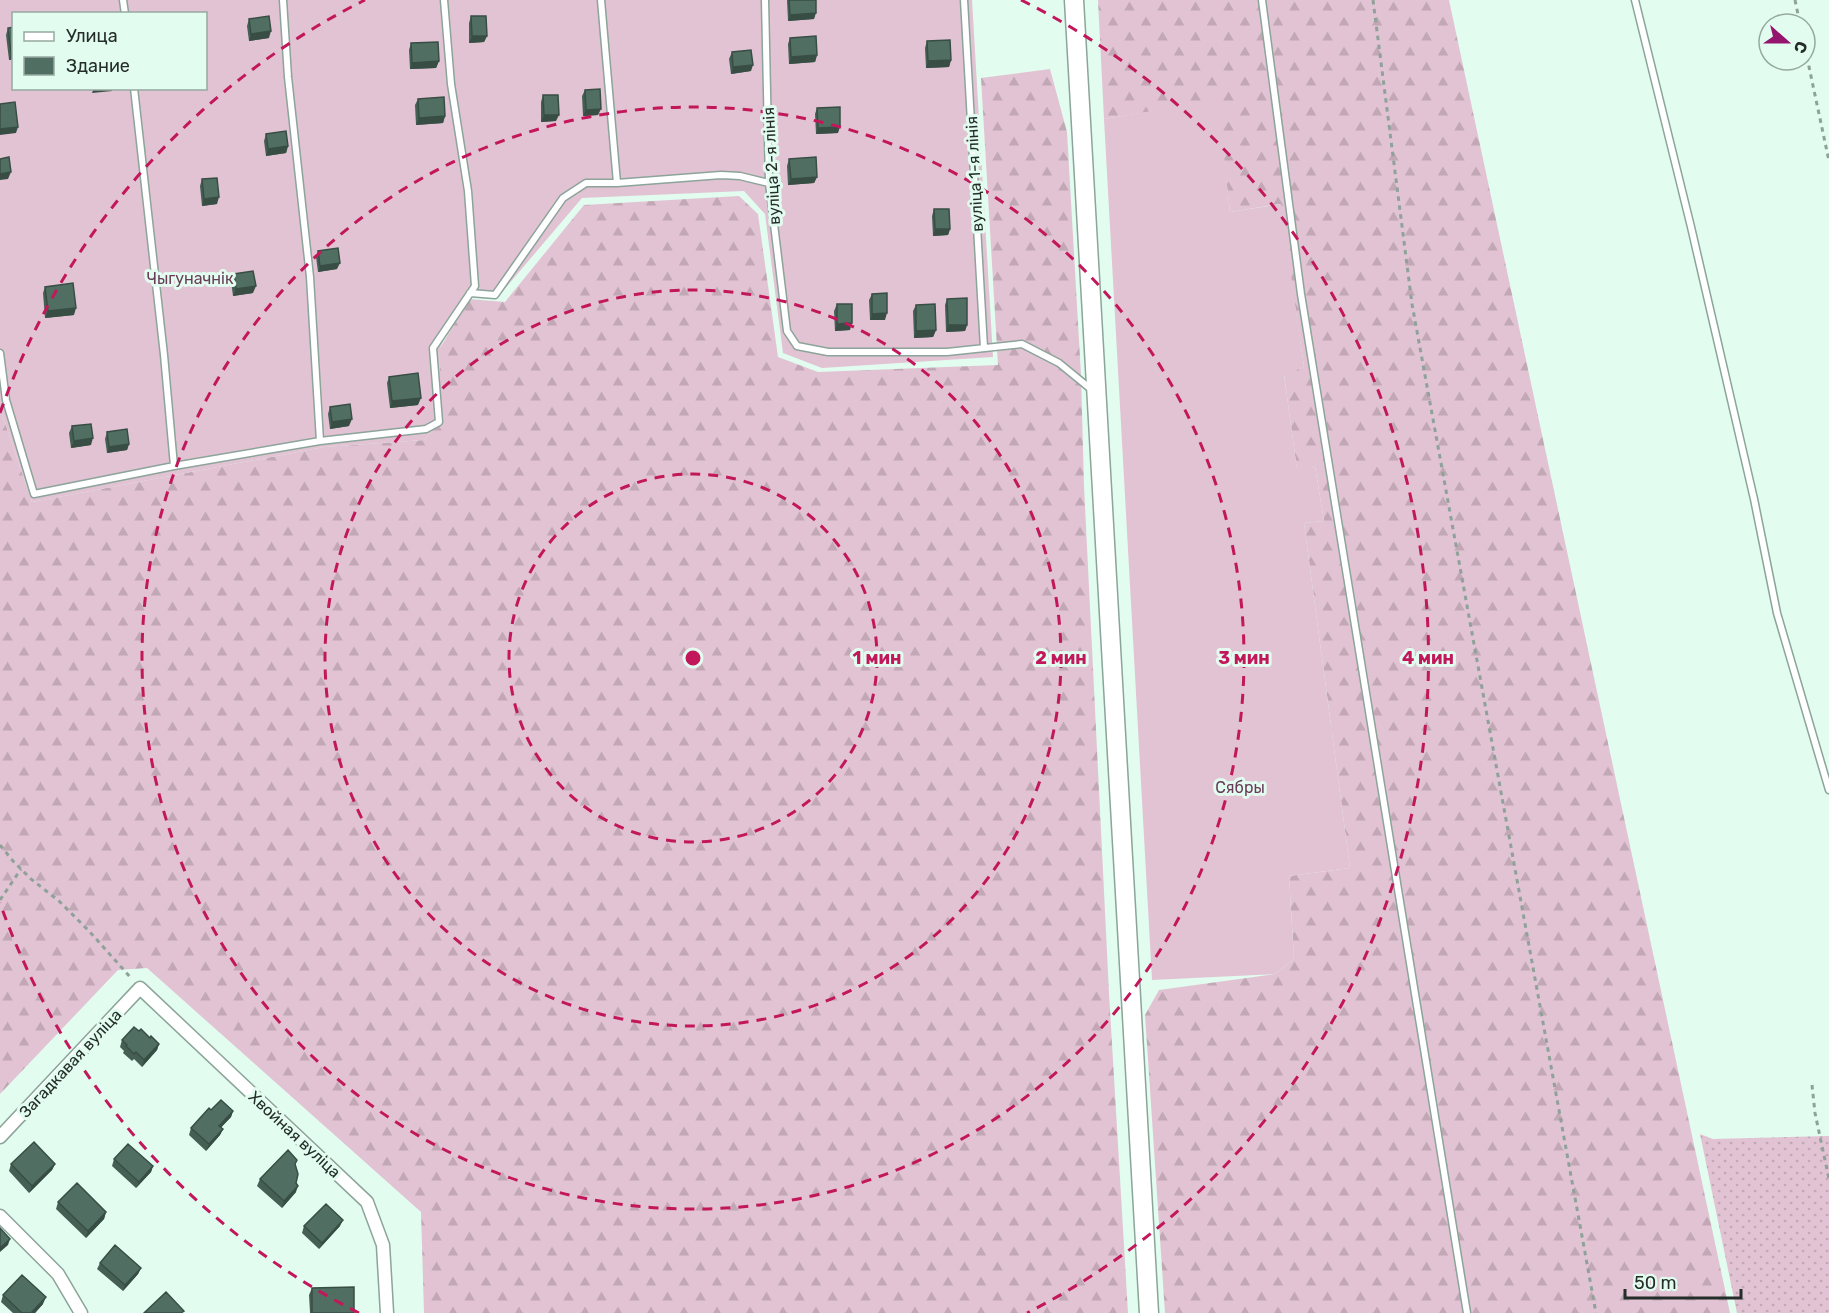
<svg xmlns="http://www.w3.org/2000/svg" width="1829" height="1313" viewBox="0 0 1829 1313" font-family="Rubik,sans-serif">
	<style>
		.grass { fill: url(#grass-dots) }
		.forest { fill: url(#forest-firs) }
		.garden { fill: #e2c3d3; fill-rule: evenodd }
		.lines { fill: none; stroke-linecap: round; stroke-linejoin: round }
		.service-casing { stroke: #8ca49a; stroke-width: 9 }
		.minor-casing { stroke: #8ca49a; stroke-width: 15 }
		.secondary-casing { stroke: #8ca49a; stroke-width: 21 }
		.path { stroke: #8fa299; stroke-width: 3; stroke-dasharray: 4.5 4.5; stroke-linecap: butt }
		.service { stroke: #fff; stroke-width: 6 }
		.minor { stroke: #fff; stroke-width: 12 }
		.secondary { stroke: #fff; stroke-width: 18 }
		.wall { fill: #455f54 }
		.shaded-wall { fill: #384e45 }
		.building { fill: #506f62; stroke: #384e45; stroke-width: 1.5 }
		.ring { fill: none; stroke: #c2185b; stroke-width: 3; stroke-dasharray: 10 8 }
		.labels { text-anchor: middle; stroke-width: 6; stroke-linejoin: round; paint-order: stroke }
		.street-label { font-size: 16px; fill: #242d29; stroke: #e2fcf0 }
		.park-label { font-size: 16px; fill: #683c56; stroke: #e2fcf0 }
		.centre { fill: #c2185b; stroke: #e2fcf0; stroke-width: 3 }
		.ring-label { font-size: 18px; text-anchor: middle; font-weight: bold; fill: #c2185b; stroke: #e2fcf0; stroke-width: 6; stroke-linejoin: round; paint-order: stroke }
	</style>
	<defs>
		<pattern id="grass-dots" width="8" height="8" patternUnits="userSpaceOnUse" patternTransform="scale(1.5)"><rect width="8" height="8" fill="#e2c3d3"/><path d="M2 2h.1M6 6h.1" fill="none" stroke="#c2a8b5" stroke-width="1.8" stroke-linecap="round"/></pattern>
		<pattern id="forest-firs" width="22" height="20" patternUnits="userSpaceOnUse" patternTransform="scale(1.5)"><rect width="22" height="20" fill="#e2c3d3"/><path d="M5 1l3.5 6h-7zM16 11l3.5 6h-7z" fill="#c2a8b5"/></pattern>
	</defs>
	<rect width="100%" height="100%" fill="#e2fcf0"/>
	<!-- grass -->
	<path class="grass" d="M1700 1134 1713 1139 1829 1136V1313H1737Z"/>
	<!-- forest -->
	<path class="forest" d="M1098 0H1449L1730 1313H1165L1145 1015 1159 990 1275 974 1294 959 1289 876 1350 868 1304 523 1324 521 1315 466 1297 470 1284 374 1304 367 1280 204 1230 212 1217 101 1104 119Z
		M1050 69 1067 132 1081 375 1084 486 1109 993 1128 1313H424L421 1212 147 968 118 970 0 1094V408L32 502 324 447 424 440 439 422 440 348 469 299 505 302 584 205 739 196 758 214 778 357 818 372 998 365 981 78Z"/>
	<!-- garden -->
	<path class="garden" d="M0 0H972L993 357 822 368 783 353 765 214 744 191 582 198 502 292 467 289 440 348 439 422 424 440 324 447 32 502 0 408ZM14 14H206V88H14Z
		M1218 100 1230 212 1281 204 1304 367 1284 375 1297 469 1315 466 1324 521 1304 523 1350 868 1289 876 1294 959 1275 974 1152 980 1104 119Z"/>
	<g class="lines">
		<!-- service casing -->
		<g class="service-casing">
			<path id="service" d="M123 0 125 14
				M601 0 617 183
				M765 0 769 183 787 331 797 346 828 352H947L1022 344 1059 363 1092 390
				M964 0 984 348
				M1262 0 1301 294 1467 1313
				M1635 0 1691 227 1754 499 1777 613 1829 790
				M134 88 164 355 174 466 320 441 310 277 288 77 283 0
				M470 293 495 295 563 198 586 183H617L721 175 740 176 769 183
				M0 353 6 400 34 494 174 466
				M320 441 426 429 439 422 433 348 475 286 468 191 451 84 444 0"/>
		</g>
		<!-- minor casing -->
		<g class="minor-casing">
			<path id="minor" d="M0 1137 140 988 367 1202 383 1245 387 1313
				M0 1216 58 1274 81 1313"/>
		</g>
		<!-- secondary casing -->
		<g class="secondary-casing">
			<path id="secondary" d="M1074 0 1149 1313"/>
		</g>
		<!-- path -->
		<path class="path" d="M1373 0 1412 304 1596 1313
			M1795 0 1800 24
			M1805 48 1829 161
			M0 845 13 861 31 879 59 901 89 931 131 978
			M0 900 21 869
			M1812 1085 1815 1113 1829 1179"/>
		<!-- service -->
		<use href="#service" class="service"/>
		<!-- minor -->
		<use href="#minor" class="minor"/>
		<!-- secondary -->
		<use href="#secondary" class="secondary"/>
	</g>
	<!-- wall -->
	<path class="wall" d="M787 0H816L814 19 788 21Z
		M471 16 487 36 484 42 469 43V23Z
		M249 19 269 38 249 41 247 26Z
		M8 28 14 59 9 60 6 35Z
		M790 38 817 55 815 62 789 64 788 44Z
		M927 41 951 60 949 67 926 68 925 48Z
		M411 43 439 61 436 68 410 69 409 50Z
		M732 52 751 71 731 74 729 59Z
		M585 90 598 115 583 116 582 96Z
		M543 95 556 121 541 122V102Z
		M418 99 445 116 443 123 416 125 415 105Z
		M817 108 838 133 816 134 815 114Z
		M266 134 288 146 286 153 266 156 264 141Z
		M789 159 817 177 814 183 788 185 787 166Z
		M202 179 217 204 202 206 200 186Z
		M934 209 950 229 948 235 933 236 932 216Z
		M318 251 337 269 318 272 316 257Z
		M234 274 253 293 233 296 231 281Z
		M45 287 74 315 45 318 43 293Z
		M872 294 885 320H870L869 300Z
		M947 299 967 325 965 331 946 332 945 305Z
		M837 304 850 330 835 331 834 311Z
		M916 305 936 330 933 337 914 338 913 311Z
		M389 377 418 405 390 408 387 383Z
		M330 407 349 426 330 429 328 414Z
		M72 426 91 445 71 448 69 433Z
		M107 432 129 444 127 450 107 453 105 439Z
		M139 1031 159 1044 157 1050 142 1067 134 1059 132 1061 123 1053 124 1051 120 1047 122 1040Z
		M211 1110 233 1111 231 1117 221 1127 223 1129 220 1135 206 1151 189 1135 191 1128Z
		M114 1159 153 1166 151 1172 136 1188 112 1166Z
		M11 1164H55L52 1170 29 1193 9 1171Z
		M295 1166 296 1192 282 1208 257 1186 260 1179Z
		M58 1202 106 1212 104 1219 86 1238 56 1209Z
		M304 1226H340L319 1249 302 1233Z
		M100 1263 141 1268 138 1274 123 1291 97 1269Z
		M312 1288 354 1313H310L309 1295Z
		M3 1295 43 1304 35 1313H13L1 1302Z"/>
	<!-- shaded-wall -->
	<path class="shaded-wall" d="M816 13 814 19 788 21 790 15Z
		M271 31 269 38 249 41 251 34Z
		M472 36H487L484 42 469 43Z
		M11 53H14V59L9 60Z
		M817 55 815 62 789 64 791 57Z
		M951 60 949 67 926 68 928 61Z
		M439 61 436 68 410 69 412 63Z
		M753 65 751 71 731 74 733 67Z
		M94 88H112V91L92 93Z
		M601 109 598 115 583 116 586 110Z
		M544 115H559L556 121 541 122Z
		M445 116 443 123 416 125 419 118Z
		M18 127 16 133 0 135V129Z
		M840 127 838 133 816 134 818 128Z
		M288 146 286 153 266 156 268 149Z
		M11 172 8 179 0 180V174Z
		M817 177 814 183 788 185 791 179Z
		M219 197 217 204 202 206 204 199Z
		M935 229H950L948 235 933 236Z
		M340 263 337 269 318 272 320 266Z
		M256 286 253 293 233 296 236 289Z
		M76 308 74 315 45 318 48 311Z
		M887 313 885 320H870L872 314Z
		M852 323 850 330 835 331 837 324Z
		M948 325H967L965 331 946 332Z
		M936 330 933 337 914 338 916 331Z
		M421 398 418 405 390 408 392 401Z
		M352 419 349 426 330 429 332 422Z
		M93 438 91 445 71 448 74 441Z
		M129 444 127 450 107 453 109 447Z
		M159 1044 157 1050 142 1067 144 1060Z
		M233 1111 231 1117 217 1132 219 1126Z
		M223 1129 220 1135 206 1151 209 1144Z
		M55 1164 52 1170 29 1193 32 1186Z
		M153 1166 151 1172 136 1188 139 1182Z
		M298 1186 296 1192 282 1208 284 1201Z
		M106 1212 104 1219 86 1238 88 1231Z
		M343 1220 340 1226 319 1249 322 1243Z
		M10 1239 8 1245 0 1252V1248Z
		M141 1268 138 1274 123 1291 125 1285Z
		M46 1297 43 1304 35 1313H31Z"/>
	<!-- building -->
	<path class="building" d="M789 0H816V13L790 15Z
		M269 16 271 31 251 34 249 19Z
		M471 16H486L487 36H472Z
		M14 27V53H11L8 28Z
		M816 36 817 55 791 57 790 38Z
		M950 40 951 60 928 61 927 41Z
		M438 42 439 61 412 63 411 43Z
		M751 50 753 65 733 67 732 52Z
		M600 89 601 109 586 110 585 90Z
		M543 95H558L559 115H544Z
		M444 97 445 116 419 118 418 99Z
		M15 102 18 127 0 129V104Z
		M840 107V127L818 128 817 108Z
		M286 131 288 146 268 149 266 134Z
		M9 157 11 172 0 174V159Z
		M816 157 817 177 791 179 789 159Z
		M217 178 219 197 204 199 202 179Z
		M934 209H949L950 229H935Z
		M338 248 340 263 320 266 318 251Z
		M253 271 256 286 236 289 234 274Z
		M73 283 76 308 48 311 45 287Z
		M887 293V313L872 314V294Z
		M967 298V325H948L947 299Z
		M837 304H852V323L837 324Z
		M935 304 936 330 916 331V305Z
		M418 373 421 398 392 401 389 377Z
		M350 404 352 419 332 422 330 407Z
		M91 424 93 438 74 441 72 426Z
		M127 429 129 444 109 447 107 432Z
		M134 1027 139 1031 141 1029 150 1038 151 1036 159 1044 144 1060 136 1052 134 1054 126 1046 127 1045 122 1040Z
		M221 1100 233 1111 219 1126 223 1129 209 1144 191 1128 209 1108 211 1110Z
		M34 1142 55 1164 32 1186 11 1164Z
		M128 1144 153 1166 139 1182 114 1159Z
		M288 1150 297 1160 295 1164 298 1174 296 1183 298 1186 284 1201 260 1179Z
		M77 1183 106 1212 88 1231 58 1202Z
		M326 1204 343 1220 322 1243 304 1226Z
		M0 1228 10 1239 0 1248Z
		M115 1245 141 1268 125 1285 100 1263Z
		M22 1275 46 1297 31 1313H22L3 1295Z
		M354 1287V1313H312V1288Z
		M166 1292 184 1311 181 1313H144Z"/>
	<!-- distance rings -->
	<g class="ring">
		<circle cx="693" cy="658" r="184"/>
		<circle cx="693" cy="658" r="368"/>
		<circle cx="693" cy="658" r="551"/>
		<path d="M359 1313A735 735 0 0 1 0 903M0 413A735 735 0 0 1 365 0M1021 0A735 735 0 0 1 1027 1313"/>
	</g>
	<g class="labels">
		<!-- street labels -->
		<g class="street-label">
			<text transform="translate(771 166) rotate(-93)" y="6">вуліца 2-я лінія</text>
			<text transform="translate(974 174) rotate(-93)" y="6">вуліца 1-я лінія</text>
			<text transform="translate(70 1063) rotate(-47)" y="6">Загадкавая вуліца</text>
			<text transform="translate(295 1134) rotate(43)" y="6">Хвойная вуліца</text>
		</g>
		<!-- park labels -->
		<g class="park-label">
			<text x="190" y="284">Чыгуначнік</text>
			<text x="1240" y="793">Сябры</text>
		</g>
	</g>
	<circle cx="693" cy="658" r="9" class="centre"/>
	<g class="ring-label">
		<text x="877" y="664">1 мин</text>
		<text x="1061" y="664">2 мин</text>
		<text x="1244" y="664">3 мин</text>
		<text x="1428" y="664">4 мин</text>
	</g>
	<!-- legend -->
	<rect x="12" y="12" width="195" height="78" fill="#e2fcf0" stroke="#96a9a0" stroke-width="1.5"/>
	<rect x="24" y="32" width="30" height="9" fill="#ffffff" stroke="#96a9a0" stroke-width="1.5"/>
	<text x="66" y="42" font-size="18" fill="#242d29">Улица</text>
	<rect x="24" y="57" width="30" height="18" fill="#506f62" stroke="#96a9a0" stroke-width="1.5"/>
	<text x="66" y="72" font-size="18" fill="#242d29">Здание</text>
	<!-- north arrow -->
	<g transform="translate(1787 42) rotate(111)"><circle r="28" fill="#e2fcf0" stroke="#96a9a0" stroke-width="1.5"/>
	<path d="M0-4.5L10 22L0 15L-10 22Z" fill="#95146d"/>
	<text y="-9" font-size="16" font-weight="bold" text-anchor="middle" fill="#242d29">С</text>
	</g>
	<!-- scale -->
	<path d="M1625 1289v9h116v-9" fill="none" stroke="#242d29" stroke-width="3"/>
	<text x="1634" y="1289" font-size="18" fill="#242d29" stroke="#e2fcf0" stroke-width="4.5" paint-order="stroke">50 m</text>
</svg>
